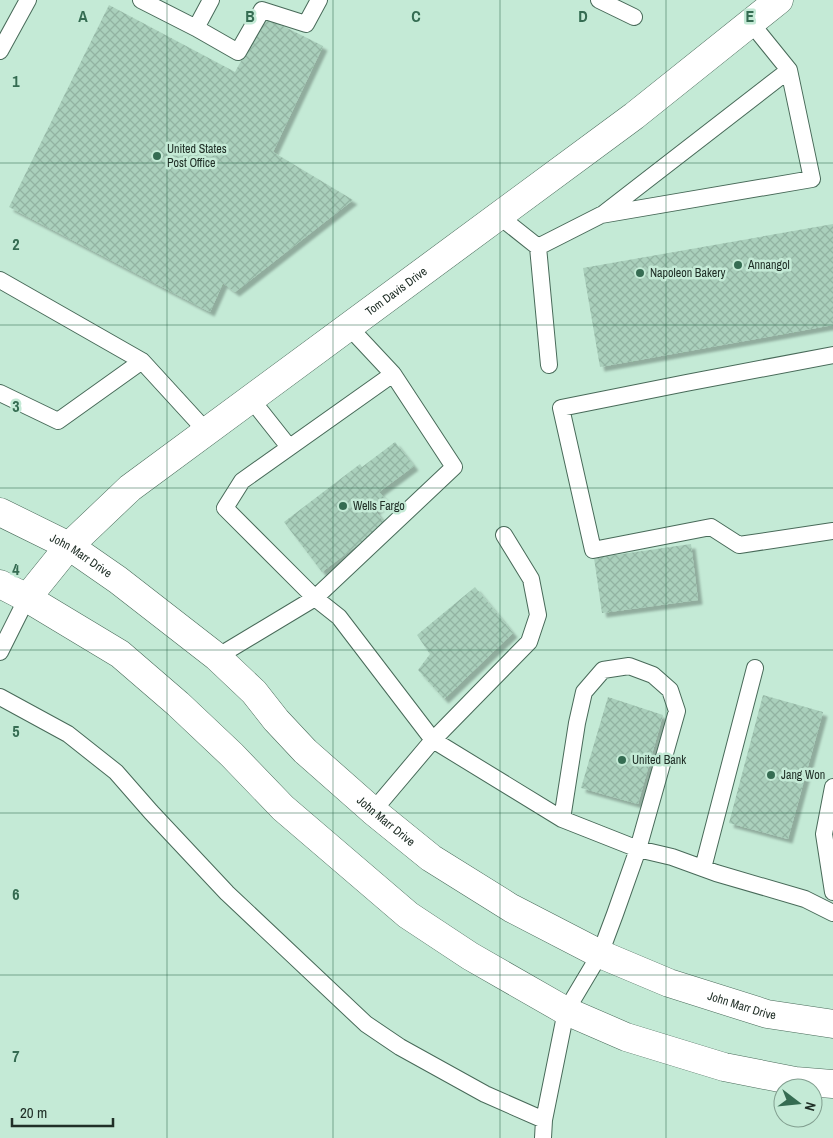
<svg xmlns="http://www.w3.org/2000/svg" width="833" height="1138" viewBox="0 0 833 1138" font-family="'Archivo Narrow',sans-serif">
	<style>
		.building { fill: url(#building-cross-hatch); filter: url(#shadow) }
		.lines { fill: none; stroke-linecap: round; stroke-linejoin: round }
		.lane-casing { stroke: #486a59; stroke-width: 18 }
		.street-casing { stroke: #486a59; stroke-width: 29 }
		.secondary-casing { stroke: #486a59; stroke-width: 29 }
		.lane { stroke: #fff; stroke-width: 16 }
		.street { stroke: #fff; stroke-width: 28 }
		.secondary { stroke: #fff; stroke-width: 28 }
		.grid { fill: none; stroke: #356c52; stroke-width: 1; stroke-opacity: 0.55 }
		.poi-dot { fill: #356c52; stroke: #c4ead6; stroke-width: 2 }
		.labels { text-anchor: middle; stroke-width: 5; stroke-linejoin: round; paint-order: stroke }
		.poi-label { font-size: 12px; fill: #202f27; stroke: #c4ead6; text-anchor: start }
		.street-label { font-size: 12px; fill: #202f27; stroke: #c4ead6 }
		.grid-label { font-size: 16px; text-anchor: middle; font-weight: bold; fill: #356c52; stroke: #c4ead6; stroke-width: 5; stroke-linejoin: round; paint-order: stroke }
	</style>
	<defs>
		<pattern id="building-cross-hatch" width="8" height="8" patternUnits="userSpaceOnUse" patternTransform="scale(1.25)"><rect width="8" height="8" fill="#aad0bc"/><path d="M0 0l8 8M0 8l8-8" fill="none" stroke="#92b3a2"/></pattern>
		<filter id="shadow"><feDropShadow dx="4.5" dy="4.5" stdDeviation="1" flood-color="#0004"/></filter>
	</defs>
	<rect width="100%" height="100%" fill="#c4ead6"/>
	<!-- building -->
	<path class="building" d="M109 5 235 72 265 17 323 46 273 152 353 200 235 292 223 283 210 312 9 207Z
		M833 224V325L600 367 583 268Z
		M395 442 414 466 379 492 387 501 375 510 385 524 322 572 284 522 360 464 362 467Z
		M691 544 698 600 602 613 594 558Z
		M475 587 513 633 444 699 418 670 430 654 417 635Z
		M763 695 823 712 788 839 729 823Z
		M608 697 663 715 638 804 581 788Z"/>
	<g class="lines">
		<!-- lane casing -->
		<g class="lane-casing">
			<path id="lane" d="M141 0 196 28 211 0
				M599 0 634 17
				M196 28 238 52 262 10 306 24 319 0
				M0 51 28 0
				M603 214 789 70
				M499 216 538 247
				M0 280 142 361 207 432
				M349 327 393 374 242 481 225 508 315 598 339 617 433 740 562 819 638 849 672 857 716 873 805 899 833 913
				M833 355 686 383 561 408 593 550 711 527 739 545 833 531
				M549 365 538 247 601 215 812 179 789 70 751 23
				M0 393 58 421 142 361
				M251 399 289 447
				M0 652 27 598
				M217 657 315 598 454 467 393 374
				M0 697 68 734 116 772 151 812 227 893 366 1024 400 1047 485 1094 544 1120 543 1138
				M833 787 824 834 833 892
				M373 811 433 740 529 642 538 615 531 579 504 535
				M703 868 755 668
				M544 1120 566 1011 600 954 615 914 638 849 677 711 670 690 653 675 629 666 603 670 584 692 577 723 562 819"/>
		</g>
		<!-- street casing -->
		<g class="street-casing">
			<g id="street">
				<path id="s1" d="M27 598 69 546 130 488 634 116 779 0"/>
			</g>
		</g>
		<!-- secondary casing -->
		<g class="secondary-casing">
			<g id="secondary">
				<path id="s2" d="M0 512 69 546 118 580 217 657 254 692 276 720 305 751 373 811 431 858 511 908 600 954 669 983 767 1014 833 1024"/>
				<path d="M0 584 27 598 120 654 178 704 232 755 283 808 408 915 470 956 566 1011 626 1037 724 1067 795 1081 833 1084"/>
			</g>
		</g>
		<!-- lane -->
		<use href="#lane" class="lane"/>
		<!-- street -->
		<use href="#street" class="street"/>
		<!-- secondary -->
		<use href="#secondary" class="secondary"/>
	</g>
	<!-- grid -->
	<path class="grid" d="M167 0V1138M333 0V1138M500 0V1138M666 0V1138M0 163H833M0 325H833M0 488H833M0 650H833M0 813H833M0 975H833"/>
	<!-- markers -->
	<g class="poi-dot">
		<circle cx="157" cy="156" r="5"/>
		<circle cx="738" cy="265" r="5"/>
		<circle cx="640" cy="273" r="5"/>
		<circle cx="343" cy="506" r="5"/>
		<circle cx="622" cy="760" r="5"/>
		<circle cx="771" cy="775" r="5"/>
	</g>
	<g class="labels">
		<!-- poi labels -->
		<g class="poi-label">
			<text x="167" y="153">United States<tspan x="167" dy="14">Post Office</tspan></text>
			<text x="748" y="269">Annangol</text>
			<text x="650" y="277">Napoleon Bakery</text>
			<text x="353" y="510">Wells Fargo</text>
			<text x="632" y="764">United Bank</text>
			<text x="781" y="779">Jang Won</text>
		</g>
		<!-- street labels -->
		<g class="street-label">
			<text dy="4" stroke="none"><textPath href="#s1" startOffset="482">Tom Davis Drive</textPath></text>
			<text dy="4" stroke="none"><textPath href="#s2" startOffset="92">John Marr Drive</textPath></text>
			<text dy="4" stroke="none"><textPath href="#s2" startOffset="498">John Marr Drive</textPath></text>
			<text dy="4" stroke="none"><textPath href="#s2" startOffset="902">John Marr Drive</textPath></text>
		</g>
	</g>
	<g class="grid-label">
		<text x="83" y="22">A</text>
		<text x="250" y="22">B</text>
		<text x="416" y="22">C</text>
		<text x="583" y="22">D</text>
		<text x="750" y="22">E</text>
		<text x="16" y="87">1</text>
		<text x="16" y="250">2</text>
		<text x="16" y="412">3</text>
		<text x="16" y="575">4</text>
		<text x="16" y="737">5</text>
		<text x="16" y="900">6</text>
		<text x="16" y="1062">7</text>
	</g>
	<!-- north arrow -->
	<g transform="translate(798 1103) rotate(106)"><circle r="24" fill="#c4ead6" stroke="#829f90"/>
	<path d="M0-4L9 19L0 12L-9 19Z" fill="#356c52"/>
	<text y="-8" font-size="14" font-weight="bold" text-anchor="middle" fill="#202f27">N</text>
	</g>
	<!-- scale -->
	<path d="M12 1118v8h101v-8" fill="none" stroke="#202f27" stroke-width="2.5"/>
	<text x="20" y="1118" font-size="15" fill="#202f27" stroke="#c4ead6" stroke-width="4" paint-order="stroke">20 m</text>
</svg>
